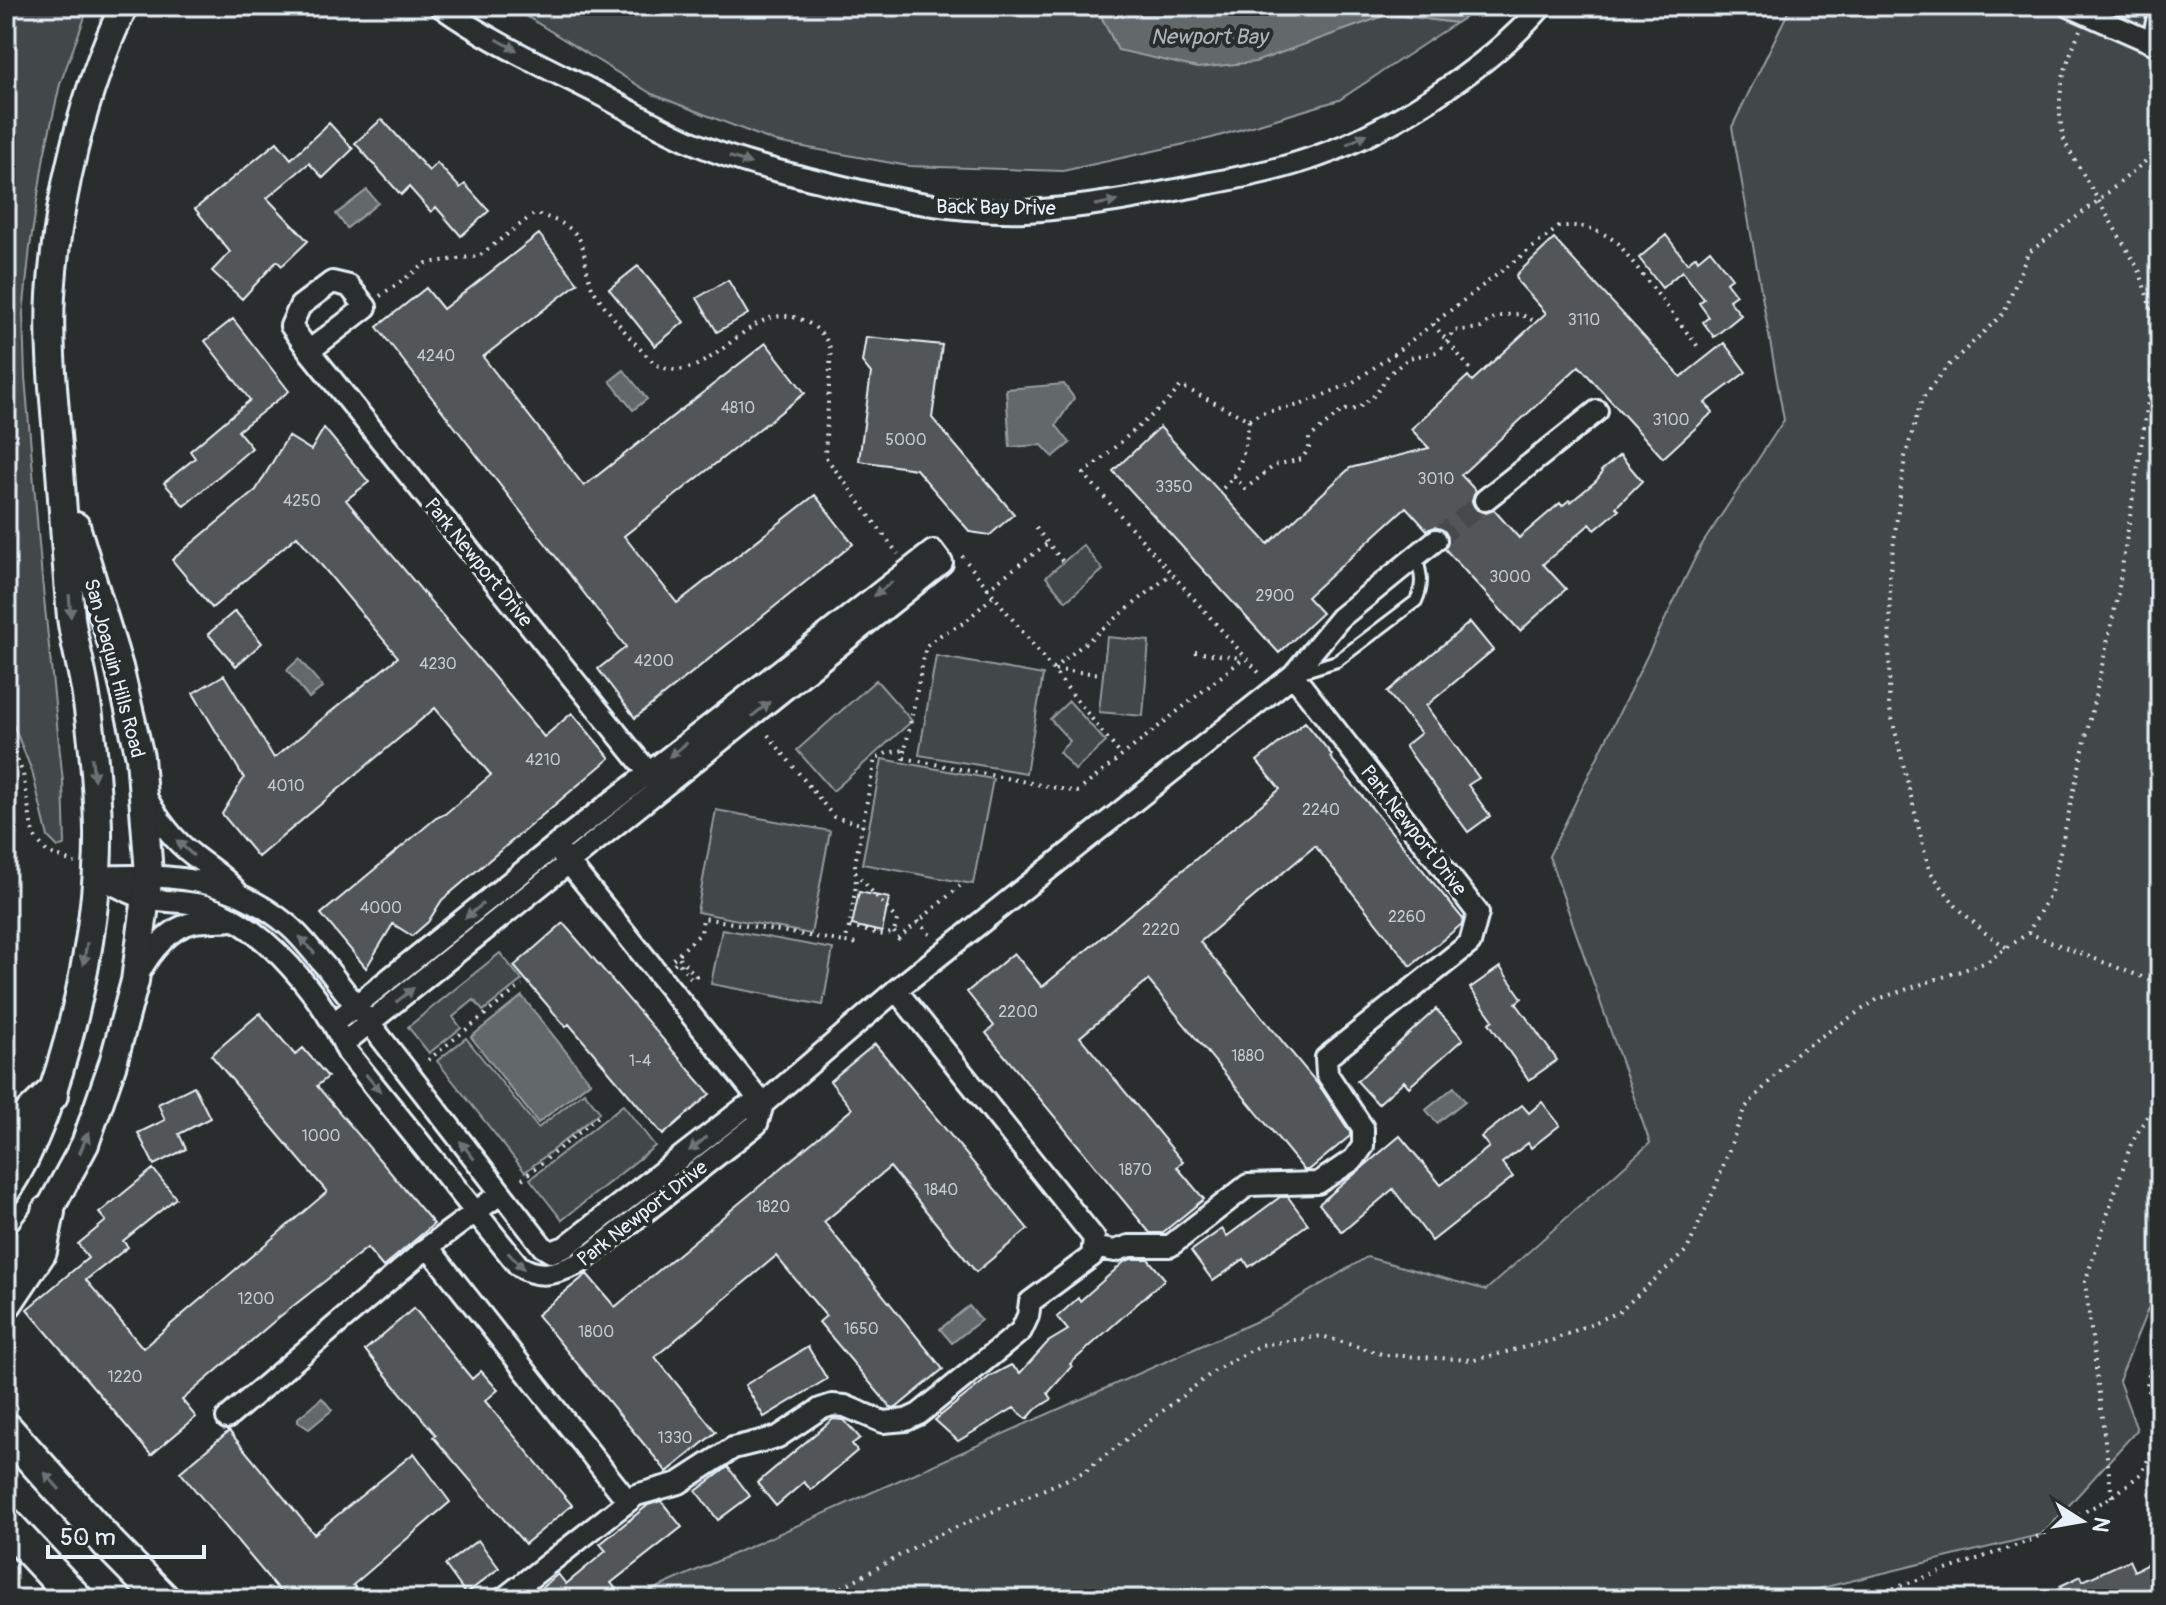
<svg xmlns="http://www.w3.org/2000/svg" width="2166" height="1605" viewBox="0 0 2166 1605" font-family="Pangolin,sans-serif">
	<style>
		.green { fill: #424648; stroke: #959ca0; stroke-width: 2 }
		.water { fill: #63686b; stroke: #989fa3; stroke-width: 2 }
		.building { fill: #535759; stroke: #e8f1f8; stroke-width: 2 }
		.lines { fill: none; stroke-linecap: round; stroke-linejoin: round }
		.minor-tunnel { stroke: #464a4c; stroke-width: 20; stroke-dasharray: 20 10; stroke-linecap: butt }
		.service-casing { stroke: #e8f1f8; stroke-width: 16 }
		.minor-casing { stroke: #e8f1f8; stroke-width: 26 }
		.tertiary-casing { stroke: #e8f1f8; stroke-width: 32 }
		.primary-casing { stroke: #e8f1f8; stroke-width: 38 }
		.path { stroke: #e8f1f8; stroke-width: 4; stroke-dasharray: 2 6; stroke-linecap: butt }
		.service { stroke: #2a2d2e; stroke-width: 10 }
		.minor { stroke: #2a2d2e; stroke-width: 20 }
		.tertiary { stroke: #2a2d2e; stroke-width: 26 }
		.primary { stroke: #2a2d2e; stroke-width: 32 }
		.oneway { fill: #6c7275 }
		.labels { text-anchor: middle; stroke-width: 8; stroke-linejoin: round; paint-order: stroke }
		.number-label { font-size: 16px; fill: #c3cad0 }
		.street-label { font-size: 20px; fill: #e8f1f8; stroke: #2a2d2e }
		.water-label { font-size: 22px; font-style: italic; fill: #acb3b9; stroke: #2a2d2e }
	</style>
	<rect width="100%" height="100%" fill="#2a2d2e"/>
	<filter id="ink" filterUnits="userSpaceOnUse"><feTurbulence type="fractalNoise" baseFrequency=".0125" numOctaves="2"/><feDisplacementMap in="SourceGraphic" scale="16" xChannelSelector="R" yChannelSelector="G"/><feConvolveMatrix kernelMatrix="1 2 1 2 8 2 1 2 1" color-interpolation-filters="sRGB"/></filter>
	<g filter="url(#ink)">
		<!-- green -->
		<path class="green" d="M6 6H89L60 84 44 156 30 247 23 314 25 377 42 579 63 782 65 844 58 847 48 837 32 771 6 707Z
			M510 6H1096L1118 50 1255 61 1389 14 1456 23 1339 100 1212 138 1063 171 908 166 776 142 652 94Z
			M1791 6H2160V1279L2119 1381 2137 1430 2043 1534 1777 1599H632L1266 1317 1367 1257 1486 1290 1650 1143 1549 856 1701 546 1784 420 1732 127Z
			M1083 545 1103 570 1066 601 1046 577Z
			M1107 637 1149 641 1143 716 1099 712Z
			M936 656 1043 675 1026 773 919 755Z
			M876 680 912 721 833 791 797 750Z
			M1069 701 1106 742 1075 770 1059 752 1070 741 1050 719Z
			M882 759 993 779 973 884 862 864Z
			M716 810 830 831 811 934 697 912Z
			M722 929 833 949 823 1005 711 984Z
			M500 953 522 980 483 1011 474 1000 453 1017 461 1028 429 1053 408 1027Z
			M466 1038 538 1128 584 1092 600 1112 525 1172 437 1061Z
			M623 1105 655 1146 562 1220 530 1179Z"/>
		<!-- water -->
		<path class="water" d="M1096 6H1483L1456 23 1389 14 1255 62 1198 68 1118 50Z
			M367 190 378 203 347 228 336 214Z
			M624 370 647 399 633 410 610 381Z
			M1064 384 1074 398 1056 425 1070 443 1053 457 1042 445 1010 447 1006 389Z
			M299 659 323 687 309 698 287 670Z
			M522 996 590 1082 538 1123 471 1037Z
			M1454 1087 1465 1101 1437 1123 1426 1110Z
			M969 1306 981 1320 952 1343 940 1329Z
			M322 1398 332 1410 309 1429 298 1422V1418Z"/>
		<!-- building -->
		<path class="building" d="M382 119 429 171 437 163 460 188 465 184 489 211 461 236 436 207 431 212 409 187 401 195 355 143Z
			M329 123 353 149 323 178 309 163 267 198 308 241 282 266 277 261 242 299 212 271 230 252 195 209 277 142 291 159Z
			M539 234 578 283 483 357 584 486 766 343 805 393 624 536 677 603 815 495 853 544 635 718 598 669 626 647 377 327 426 288 443 309Z
			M1666 235 1687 263 1696 256 1698 260 1710 250 1732 278 1726 282 1736 295 1729 300 1741 315 1714 337 1703 322 1709 317 1699 303 1704 299 1682 271 1662 288 1639 258Z
			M1554 239 1681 377 1724 343 1746 372 1705 403 1713 412 1663 458 1579 366 1461 475 1476 491 1472 501 1475 509 1486 513 1494 510 1519 538 1560 503 1562 506 1569 500 1571 502 1596 481 1602 473 1601 471 1620 455 1642 481 1616 507 1619 510 1595 530 1590 524 1543 564 1566 589 1520 631 1445 549 1449 539 1446 531 1435 527 1427 530 1406 507 1307 597 1322 613 1279 653 1113 471 1160 427 1268 544 1350 468 1429 448 1411 429 1468 376 1472 381 1546 313 1518 282 1516 275Z
			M638 266 684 322 655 346 609 289Z
			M728 280 748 314 717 332 697 298Z
			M233 319 289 391 238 431 252 448 184 506 164 483 195 458 190 451 250 400 205 341Z
			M866 337 942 345 932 418 1014 514 990 535 970 532 916 469 859 461 871 373 862 362Z
			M324 428 369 482 346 500 544 737 572 713 610 758 442 900 428 922 412 936 393 924 366 968 321 914 436 818 445 814 491 775 435 708 258 857 222 814 244 778 193 693 224 675 274 758 398 657 297 536 212 608 172 560 256 490 288 436 311 450Z
			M235 611 262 643 236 666 208 634Z
			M1470 622 1493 650 1426 706 1479 778 1468 785 1490 816 1468 832 1405 746 1421 733 1387 692Z
			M1305 722 1332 755 1330 757 1463 919 1462 924 1411 966 1315 846 1200 942 1321 1088 1350 1132V1136L1309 1170H1304L1148 980 1080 1037 1183 1162 1177 1167 1204 1199 1162 1233H1150L986 1033 994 1026 967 992 1014 953 1042 987 1280 789 1257 761Z
			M859 892 889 898 882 932 852 925Z
			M563 923 710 1094 663 1135 569 1024 566 1027 514 966Z
			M1500 967 1522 998 1516 1003 1557 1060 1529 1080 1489 1023 1493 1020 1470 988Z
			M1436 1009 1463 1039 1409 1087 1404 1081 1378 1104 1357 1081Z
			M260 1013 295 1055 303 1048 328 1077 317 1086 434 1224 383 1267 367 1248 278 1318 182 1400 196 1417 151 1455 27 1309 88 1258 78 1244 106 1221 99 1213 153 1169 176 1198 123 1241 128 1247 86 1280 143 1348 327 1192 211 1055Z
			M875 1044 1028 1229 976 1272 890 1167 824 1222 943 1369 896 1408H891L819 1322 826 1316 776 1256 655 1357 716 1432 667 1472 537 1315 587 1274 615 1307 852 1109 830 1081Z
			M194 1086 210 1118 179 1134 186 1149 154 1165 138 1133 165 1120 158 1104Z
			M1542 1102 1560 1125 1531 1148 1528 1143 1502 1163 1513 1177 1432 1241 1393 1189 1342 1232 1319 1204 1400 1136 1441 1185 1489 1147 1481 1137 1522 1105 1529 1113Z
			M1280 1197H1288L1308 1224 1249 1267 1244 1259 1213 1281 1191 1251 1222 1229 1227 1236Z
			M1131 1259H1148L1165 1279 1070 1364 1072 1366 1048 1393 1052 1399 1036 1409 1027 1419 1014 1408 958 1441 935 1420 990 1376 1011 1365 1020 1373 1048 1342 1068 1330 1057 1317 1078 1298 1080 1301 1124 1262Z
			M414 1308 472 1379 481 1371 498 1390 485 1401 572 1505 525 1544 433 1437 436 1435 365 1350Z
			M808 1347 827 1379 764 1417 745 1385Z
			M833 1419 844 1420 860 1438 852 1444 857 1451 811 1490 804 1482 776 1506 757 1483Z
			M229 1431 314 1534 414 1453 450 1502 353 1585 365 1599H286L180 1472Z
			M728 1467 750 1496 718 1520 696 1491Z
			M661 1501 682 1527 611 1583 617 1590 606 1599H528L558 1574 566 1584 606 1551 600 1544 648 1505Z
			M478 1540 499 1568 466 1594 445 1565Z
			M2160 1558V1599H2046L2062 1591 2060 1586 2081 1576 2083 1581 2129 1560 2134 1571Z"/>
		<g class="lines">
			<!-- minor-tunnel -->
			<path class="minor-tunnel" d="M1436 540 1485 500"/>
			<!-- service casing -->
			<g class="service-casing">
				<path id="service" d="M2148 41 2155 6
					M1298 673 1337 661 1416 601C1424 584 1421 574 1416 556"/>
			</g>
			<!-- minor casing -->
			<g class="minor-casing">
				<path id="minor" d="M440 6C488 41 546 67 599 94 633 112 666 132 701 146 741 163 782 172 823 182 890 199 957 213 1026 211 1087 208 1146 196 1206 184 1237 178 1270 172 1300 162 1381 138 1487 70 1542 6
					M2069 6 2160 46
					M309 351 366 307 349 286 332 282 300 306 291 326 309 351 657 783
					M1485 500 1597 411
					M145 795C157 818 172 839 193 855 209 868 224 876 237 892
					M560 852 763 1104
					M96 877C168 873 231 877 289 926 303 938 314 954 326 967L543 1247 551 1252 565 1247 744 1108 763 1104 896 990 1293 675 1340 618 1436 540
					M104 880C118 886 134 896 149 899 167 902 187 901 205 906 265 925 323 997 348 1053L518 1265C538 1280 558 1273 580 1263L757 1124 763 1104
					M139 973C150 952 170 927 195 922 206 920 221 922 233 920
					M334 1023 555 846 933 551 942 563 344 1043
					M428 1247 627 1500
					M1093 1247 1115 1251 1129 1246H1170L1248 1185 1318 1183 1354 1159 1363 1146V1128L1327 1074 1326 1058 1470 943 1478 913 1293 675
					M227 1418 428 1247 500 1194
					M503 1599 636 1495 679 1483 733 1448 778 1437 820 1409 832 1405 845 1406 883 1422 906 1420 919 1414 1021 1331 1028 1316 1030 1302 1092 1256 1094 1238 896 990"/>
			</g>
			<!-- tertiary casing -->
			<g class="tertiary-casing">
				<path id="tertiary" d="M6 1192C63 1104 100 933 98 829 97 783 92 734 85 689 81 665 74 641 71 617 66 561 63 504 58 447 54 396 48 345 51 295 57 201 83 91 124 6
					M6 1267 48 1212 85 1144 113 1063 135 981 149 874 140 757 119 667 76 526"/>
			</g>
			<!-- primary casing -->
			<g class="primary-casing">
				<path id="primary" d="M6 1150 23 1122 51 1095
					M6 1302 40 1251 48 1212
					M6 1429 110 1545 163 1599
					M6 1524 76 1599"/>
			</g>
			<!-- path -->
			<path class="path" d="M380 296 427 263 479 256 534 214C542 215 549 218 557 221 592 237 580 257 592 287 597 299 647 361 659 366 715 390 750 289 808 323 820 330 826 337 831 350L825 456 898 554
				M1433 324 1472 371
				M1249 420 1261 413 1300 405 1352 383 1395 353 1559 227C1582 223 1600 230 1618 243L1699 348
				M1234 476 1245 489 1275 465 1302 459 1309 448V438L1343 410 1357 409 1376 394 1388 375 1409 358 1437 352 1448 341 1453 331 1481 328 1490 320 1504 315 1520 314 1536 322
				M1223 488C1242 471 1246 445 1249 420L1181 386 1169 400 1084 474 1261 675
				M1036 528 1063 562
				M962 556 1120 754
				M987 589 1048 543
				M1195 652 1241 658
				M1053 669 1171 574
				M1055 670 1103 674
				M6 730 23 774 33 835 47 852 75 863
				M768 735 834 817 864 825
				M905 750 904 758 1077 792 1244 658
				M855 872 897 920 894 932 884 935 849 927 856 885 855 864 875 759 887 753 905 750 926 646 942 634 964 623 993 596
				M918 921 932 937
				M849 927 845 942 858 944
				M894 932 898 939 960 886
				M2028 933 2160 984
				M2006 947 1984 932 1956 906 1929 870 1889 706 1890 571 1905 457 1922 399 1946 368 2004 313 2028 253 2098 201 2148 159 2160 161
				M673 959 701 933 703 918 845 942
				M674 964 677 961 692 979 696 976 677 955
				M428 1060 522 985
				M522 1179 600 1115
				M2160 1328 2153 1348 2147 1386 2160 1420
				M2112 1497 2085 1282 2131 1144 2160 1094
				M821 1599 929 1539 1084 1472 1217 1369 1261 1345 1322 1336 1385 1355 1474 1360 1553 1340 1619 1312 1687 1250 1715 1188 1744 1109 1796 1053 1878 999 1987 962 2028 933 2051 892 2117 599 2156 351 2152 313 2140 272 2065 143C2053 102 2063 69 2080 30
				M1863 1599 2029 1541 2112 1497 2142 1473 2160 1433"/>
			<!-- service -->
			<use href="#service" class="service"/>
			<!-- minor -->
			<use href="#minor" class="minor"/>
			<!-- tertiary -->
			<use href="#tertiary" class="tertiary"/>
			<!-- primary -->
			<use href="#primary" class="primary"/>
		</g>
		<!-- one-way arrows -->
		<defs><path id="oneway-solid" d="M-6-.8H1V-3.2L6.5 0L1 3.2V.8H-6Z" transform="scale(2)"/></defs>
		<g class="oneway">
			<use href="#oneway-solid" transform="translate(507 45) rotate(29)"/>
			<use href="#oneway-solid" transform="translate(1357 139) rotate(-27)"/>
			<use href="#oneway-solid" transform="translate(740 160) rotate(18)"/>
			<use href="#oneway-solid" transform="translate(1106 203) rotate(-10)"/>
			<use href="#oneway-solid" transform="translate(883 589) rotate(142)"/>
			<use href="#oneway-solid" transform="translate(70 606) rotate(86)"/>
			<use href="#oneway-solid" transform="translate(761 709) rotate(-39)"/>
			<use href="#oneway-solid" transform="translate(678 750) rotate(142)"/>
			<use href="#oneway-solid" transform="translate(93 769) rotate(84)"/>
			<use href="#oneway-solid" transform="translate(185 848) rotate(-138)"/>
			<use href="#oneway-solid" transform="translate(474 911) rotate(141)"/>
			<use href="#oneway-solid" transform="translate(307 945) rotate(-132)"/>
			<use href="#oneway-solid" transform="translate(85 954) rotate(100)"/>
			<use href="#oneway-solid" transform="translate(405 995) rotate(-39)"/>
			<use href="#oneway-solid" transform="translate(373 1083) rotate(50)"/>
			<use href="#oneway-solid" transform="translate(84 1143) rotate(-67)"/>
			<use href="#oneway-solid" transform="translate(698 1144) rotate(142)"/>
			<use href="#oneway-solid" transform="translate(467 1150) rotate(-128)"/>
			<use href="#oneway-solid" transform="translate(516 1261) rotate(46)"/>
			<use href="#oneway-solid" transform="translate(52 1481) rotate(-132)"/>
		</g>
	</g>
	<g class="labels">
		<!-- number labels -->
		<g class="number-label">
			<text x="1584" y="325">3110</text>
			<text x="436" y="361">4240</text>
			<text x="738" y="413">4810</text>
			<text x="1671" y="425">3100</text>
			<text x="906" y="445">5000</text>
			<text x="1436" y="484">3010</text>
			<text x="1174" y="492">3350</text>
			<text x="302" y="506">4250</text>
			<text x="1510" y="582">3000</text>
			<text x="1275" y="601">2900</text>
			<text x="654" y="666">4200</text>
			<text x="438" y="669">4230</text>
			<text x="543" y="765">4210</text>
			<text x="286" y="791">4010</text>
			<text x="1321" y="815">2240</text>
			<text x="381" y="913">4000</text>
			<text x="1407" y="922">2260</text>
			<text x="1161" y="935">2220</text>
			<text x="1018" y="1017">2200</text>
			<text x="1248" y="1061">1880</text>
			<text x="640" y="1066">1-4</text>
			<text x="321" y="1141">1000</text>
			<text x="1135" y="1175">1870</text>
			<text x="941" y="1195">1840</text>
			<text x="773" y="1212">1820</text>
			<text x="256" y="1304">1200</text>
			<text x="861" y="1334">1650</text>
			<text x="596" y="1337">1800</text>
			<text x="125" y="1382">1220</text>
			<text x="675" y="1443">1330</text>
		</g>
		<!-- street labels -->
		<g class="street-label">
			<text transform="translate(996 207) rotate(1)" y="7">Back Bay Drive</text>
			<text transform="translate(479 562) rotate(51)" y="7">Park Newport Drive</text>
			<text transform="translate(115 668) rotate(75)" y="7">San Joaquin Hills Road</text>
			<text transform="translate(1414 830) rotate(52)" y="7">Park Newport Drive</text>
			<text transform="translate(642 1213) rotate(-38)" y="7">Park Newport Drive</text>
		</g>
		<!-- water labels -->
		<g class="water-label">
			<text x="1209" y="44">Newport Bay</text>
		</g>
	</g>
	<!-- margin -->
	<rect width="2166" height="1605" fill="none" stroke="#2a2d2e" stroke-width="32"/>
	<rect x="16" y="16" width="2134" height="1573" fill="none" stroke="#e8f1f8" stroke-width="3" filter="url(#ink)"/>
	<!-- north arrow -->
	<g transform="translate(2082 1521) rotate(101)" stroke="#2a2d2e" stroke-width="6" paint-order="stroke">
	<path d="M0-6L14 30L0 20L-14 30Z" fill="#e8f1f8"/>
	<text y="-12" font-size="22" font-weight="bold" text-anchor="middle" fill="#e8f1f8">N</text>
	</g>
	<!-- scale -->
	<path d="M48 1545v12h156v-12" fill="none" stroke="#e8f1f8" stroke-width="4"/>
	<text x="60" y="1545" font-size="24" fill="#e8f1f8" stroke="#2a2d2e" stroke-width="6" paint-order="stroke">50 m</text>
</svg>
